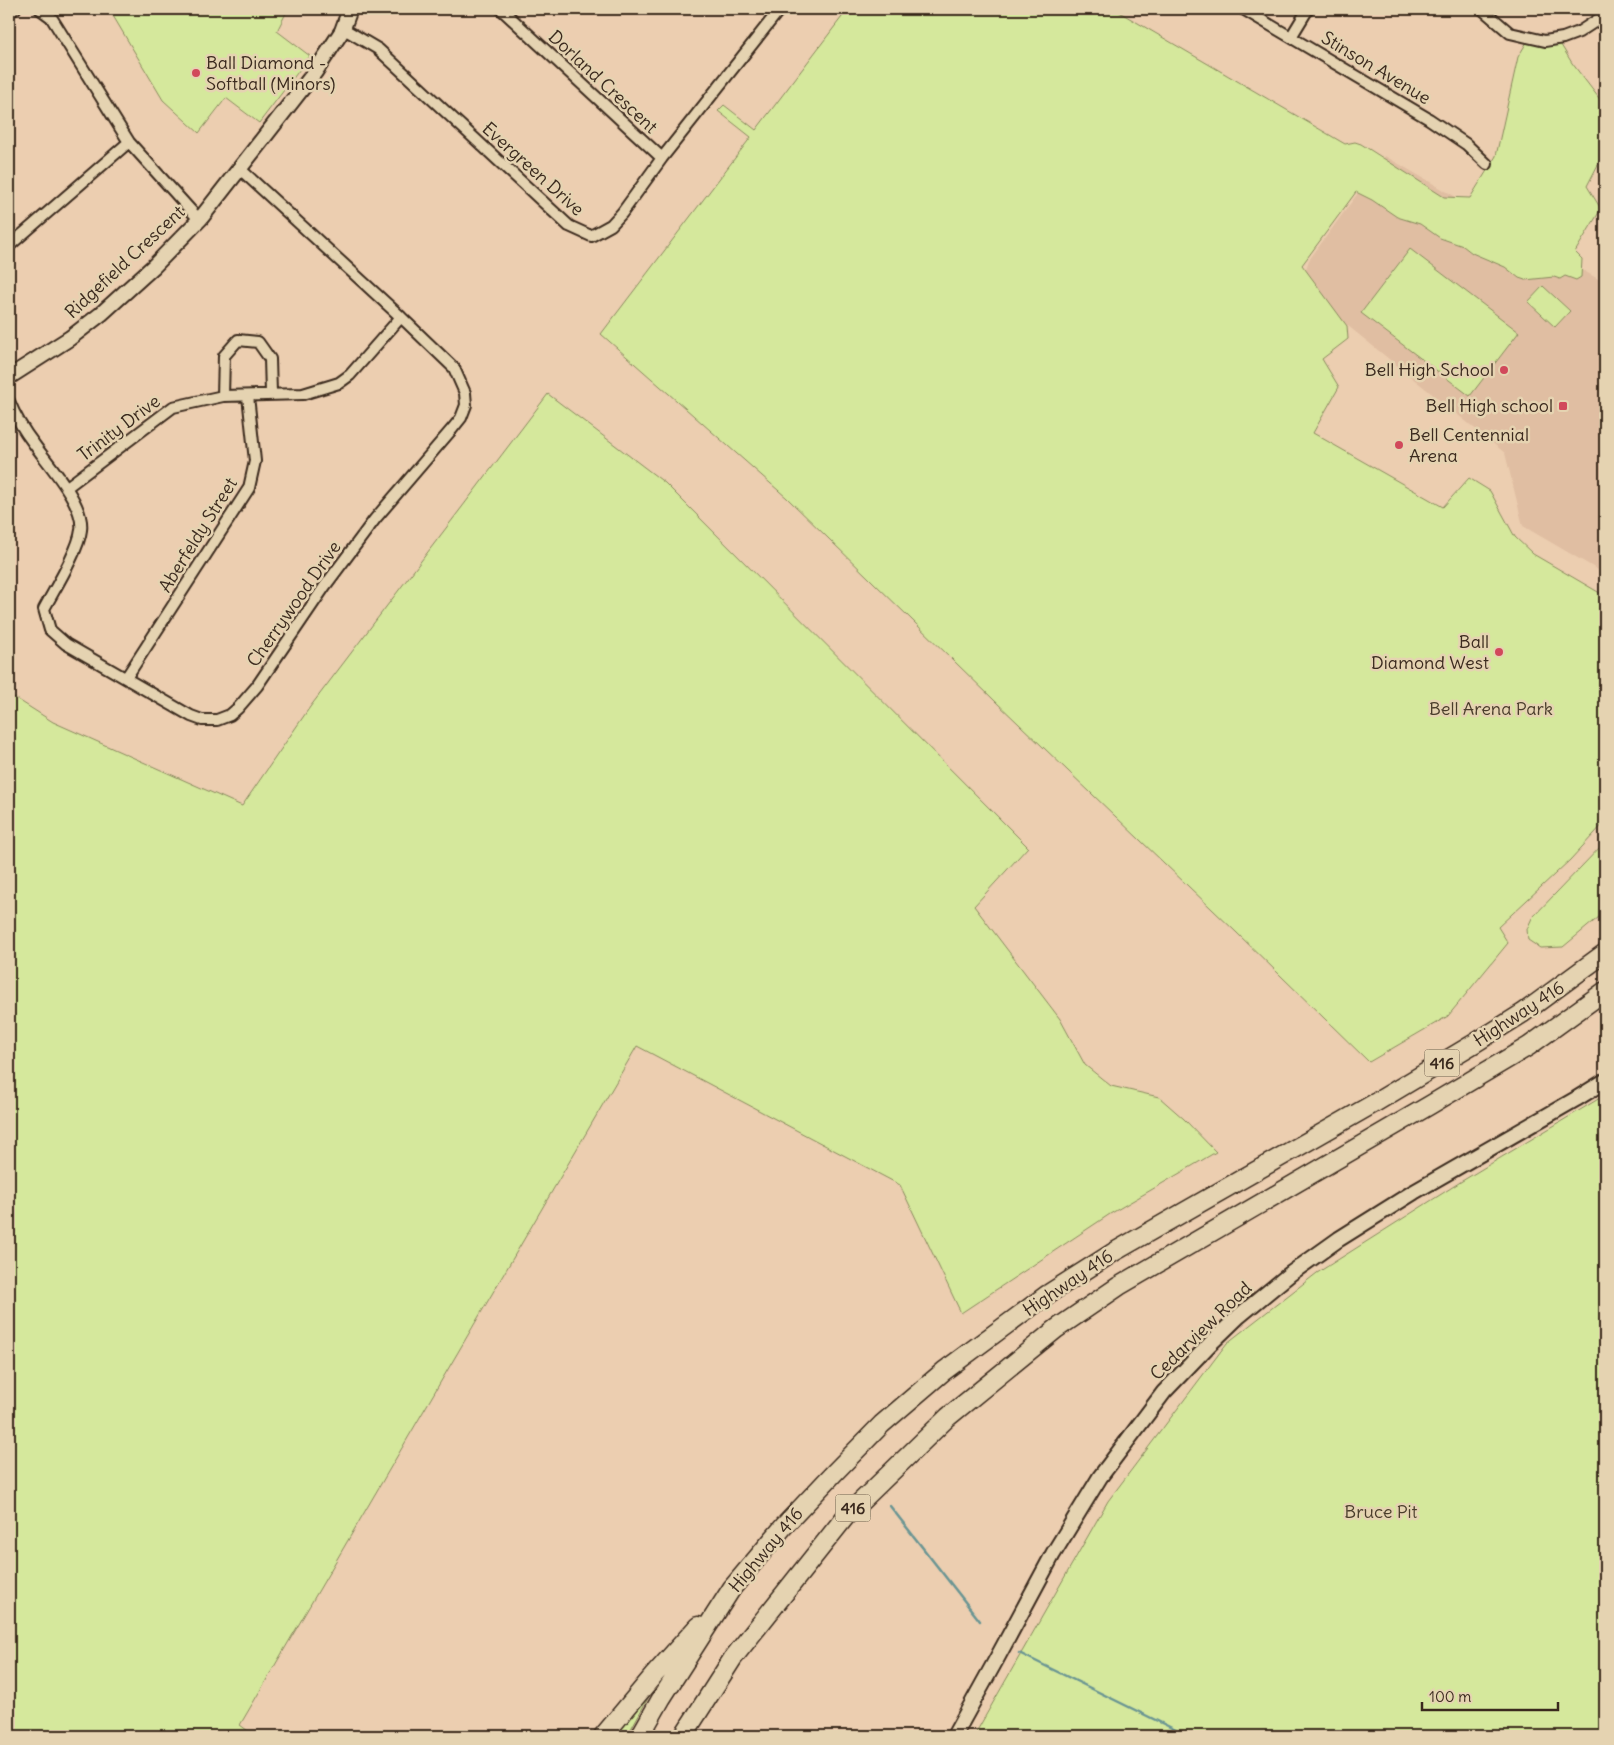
<svg xmlns="http://www.w3.org/2000/svg" width="1614" height="1745" viewBox="0 0 1614 1745" font-family="Delius,sans-serif">
	<style>
		.built { fill: #e0bea2 }
		.green { fill: #d5e89c; stroke: #88895d }
		.lines { fill: none; stroke-linecap: round; stroke-linejoin: round }
		.stream { stroke: #6a9593; stroke-width: 2.5 }
		.street-casing { stroke: #3b2a1e; stroke-width: 14 }
		.secondary-casing { stroke: #3b2a1e; stroke-width: 18 }
		.highway-casing { stroke: #3b2a1e; stroke-width: 21 }
		.street { stroke: #e5d3b1; stroke-width: 10 }
		.secondary { stroke: #e5d3b1; stroke-width: 14 }
		.highway { stroke: #e5d3b1; stroke-width: 18 }
		.poi-dot { fill: #d1495b; stroke: #e5d3b1; stroke-width: 2 }
		.labels { text-anchor: middle; stroke-width: 5; stroke-linejoin: round; paint-order: stroke }
		.shield { fill: #e5d3b1; stroke: #6e5d4a; stroke-width: 1 }
		.shield-label { font-size: 16px; font-weight: bold; fill: #3b2a1e }
		.poi-label { font-size: 18px; fill: #3b2a1e; stroke: #e5d3b1; text-anchor: end }
		.street-label { font-size: 18px; fill: #3b2a1e; stroke: #e5d3b1 }
		.park-label { font-size: 18px; fill: #4a3d2b; stroke: #e5d3b1 }
	</style>
	<rect width="100%" height="100%" fill="#ecceb0"/>
	<filter id="ink" filterUnits="userSpaceOnUse"><feTurbulence type="fractalNoise" baseFrequency=".02" numOctaves="2"/><feDisplacementMap in="SourceGraphic" scale="10" xChannelSelector="R" yChannelSelector="G"/><feConvolveMatrix kernelMatrix="1 2 1 2 8 2 1 2 1" color-interpolation-filters="sRGB"/></filter>
	<g filter="url(#ink)">
		<!-- built -->
		<path class="built" d="M1385 156 1605 283V574L1523 526 1505 453 1300 287 1309 260Z"/>
		<!-- green -->
		<path class="green" d="M109 9H288L277 31 310 56 259 123 226 98 199 133 163 100Z
			M848 9H1114L1345 144 1355 142 1361 144 1444 197 1470 198 1496 156 1518 57 1527 42 1545 45H1561L1572 63 1605 106V151L1587 186 1601 209 1575 252 1582 259 1581 277 1576 280 1565 276 1560 279 1554 277 1525 280 1519 278 1505 267 1472 253 1463 246 1440 238 1420 224 1397 217 1372 200 1356 192 1302 265 1347 326 1348 339 1322 359 1339 387 1313 433 1443 507 1469 478 1490 491 1515 537 1533 554 1605 596V822L1570 860 1498 927 1508 943 1448 1016 1369 1062 1236 932 995 701 787 498 601 334 751 137 718 111 724 105 756 130Z
			M1410 249 1519 332 1470 396 1361 313Z
			M1543 286 1570 311 1555 327 1528 302Z
			M548 394 665 483 1028 847 974 906 1060 1019 1085 1065 1111 1086 1159 1097 1184 1119 1216 1152 1110 1214 961 1313 900 1185 637 1046 240 1725 255 1736H9V694L53 722 242 806 310 707Z
			M1605 842V912L1563 947 1540 948 1528 940 1527 929 1532 918Z
			M1605 1095V1736H974L1108 1501 1227 1343 1317 1273 1462 1181Z
			M657 1682 627 1736H610Z"/>
		<g class="lines">
			<!-- stream -->
			<path class="stream" d="M890 1506 980 1621
				M1019 1653 1188 1736"/>
			<!-- street casing -->
			<g class="street-casing">
				<path id="street" d="M40 9 51 17 129 142 194 214 201 218
					M501 9 662 158
					M1243 9 1429 119 1466 144 1487 164
					M1482 9 1510 33 1545 41 1563 38 1579 32 1605 15
					M9 11 15 9
					M344 29 378 49 569 226 591 236 611 225 622 213 662 158 780 9
					M1291 37 1308 9
					M9 246 129 142
					M223 396 224 356 238 340 258 342 270 359 271 393
					M9 401C15 416 24 431 34 444 48 464 85 504 81 530 79 550 54 590 44 609L50 630 66 644 191 716 202 720H217L230 715 238 708 257 686 325 586 375 519 453 428 461 418 466 405 465 393 454 368 401 317 239 168
					M67 487 173 407 223 396 303 394 339 383 350 375 401 317
					M126 678 249 488 255 461 248 396"/>
			</g>
			<!-- secondary casing -->
			<g class="secondary-casing">
				<path id="secondary" d="M9 377 70 338 101 314 154 266 201 218 315 72 342 31 350 9
					M954 1736 996 1660 1053 1554 1100 1477 1164 1392 1210 1344 1239 1316 1290 1274 1339 1239 1414 1192 1576 1099 1605 1081"/>
			</g>
			<!-- highway casing -->
			<g class="highway-casing">
				<path id="highway" d="M603 1736 654 1675 698 1626
					M640 1736 661 1699 732 1588 784 1526 835 1472 882 1424 944 1371 1048 1294 1114 1252 1373 1104 1475 1043 1523 1013 1605 953
					M683 1736 733 1658 846 1516 948 1417 1056 1329 1119 1286 1430 1105 1529 1046 1605 991"/>
			</g>
			<!-- street -->
			<use href="#street" class="street"/>
			<!-- secondary -->
			<use href="#secondary" class="secondary"/>
			<!-- highway -->
			<use href="#highway" class="highway"/>
		</g>
	</g>
	<!-- markers -->
	<g class="poi-dot">
		<circle cx="196" cy="73" r="5"/>
		<circle cx="1504" cy="370" r="5"/>
		<rect x="1558" y="401" width="10" height="10" rx="2.5"/>
		<circle cx="1399" cy="445" r="5"/>
		<circle cx="1499" cy="652" r="5"/>
	</g>
	<g class="labels">
		<!-- shield labels -->
		<g class="shield">
			<rect x="1424.5" y="1049.5" width="35" height="27" rx="4"/>
			<rect x="835.5" y="1494.5" width="35" height="27" rx="4"/>
		</g>
		<g class="shield-label">
			<text x="1442" y="1069">416</text>
			<text x="853" y="1514">416</text>
		</g>
		<!-- poi labels -->
		<g class="poi-label">
			<text x="206" y="69" text-anchor="start">Ball Diamond -<tspan x="206" dy="21">Softball (Minors)</tspan></text>
			<text x="1494" y="376">Bell High School</text>
			<text x="1553" y="412">Bell High school</text>
			<text x="1409" y="441" text-anchor="start">Bell Centennial<tspan x="1409" dy="21">Arena</tspan></text>
			<text x="1489" y="648">Ball<tspan x="1489" dy="21">Diamond West</tspan></text>
		</g>
		<!-- street labels -->
		<g class="street-label">
			<text transform="translate(1376 68) rotate(31)" y="6">Stinson Avenue</text>
			<text transform="translate(603 82) rotate(43)" y="6">Dorland Crescent</text>
			<text transform="translate(533 169) rotate(42)" y="6">Evergreen Drive</text>
			<text transform="translate(125 262) rotate(-43)" y="6">Ridgefield Crescent</text>
			<text transform="translate(119 428) rotate(-37)" y="6">Trinity Drive</text>
			<text transform="translate(198 535) rotate(-58)" y="6">Aberfeldy Street</text>
			<text transform="translate(294 604) rotate(-55)" y="6">Cherrywood Drive</text>
			<text transform="translate(1519 1014) rotate(-33)" y="6">Highway 416</text>
			<text transform="translate(1068 1283) rotate(-34)" y="6">Highway 416</text>
			<text transform="translate(1201 1331) rotate(-44)" y="6">Cedarview Road</text>
			<text transform="translate(766 1550) rotate(-50)" y="6">Highway 416</text>
		</g>
		<!-- park labels -->
		<g class="park-label">
			<text x="1491" y="715">Bell Arena Park</text>
			<text x="1381" y="1518">Bruce Pit</text>
		</g>
	</g>
	<!-- margin -->
	<rect width="1614" height="1745" fill="none" stroke="#e5d3b1" stroke-width="30"/>
	<rect x="15" y="15" width="1584" height="1715" fill="none" stroke="#3b2a1e" stroke-width="2" filter="url(#ink)"/>
	<!-- scale -->
	<path d="M1422 1702v8h136v-8" fill="none" stroke="#3b2a1e" stroke-width="2.5"/>
	<text x="1429" y="1702" font-size="15" fill="#3b2a1e" stroke="#e5d3b1" stroke-width="4" paint-order="stroke">100 m</text>
</svg>
